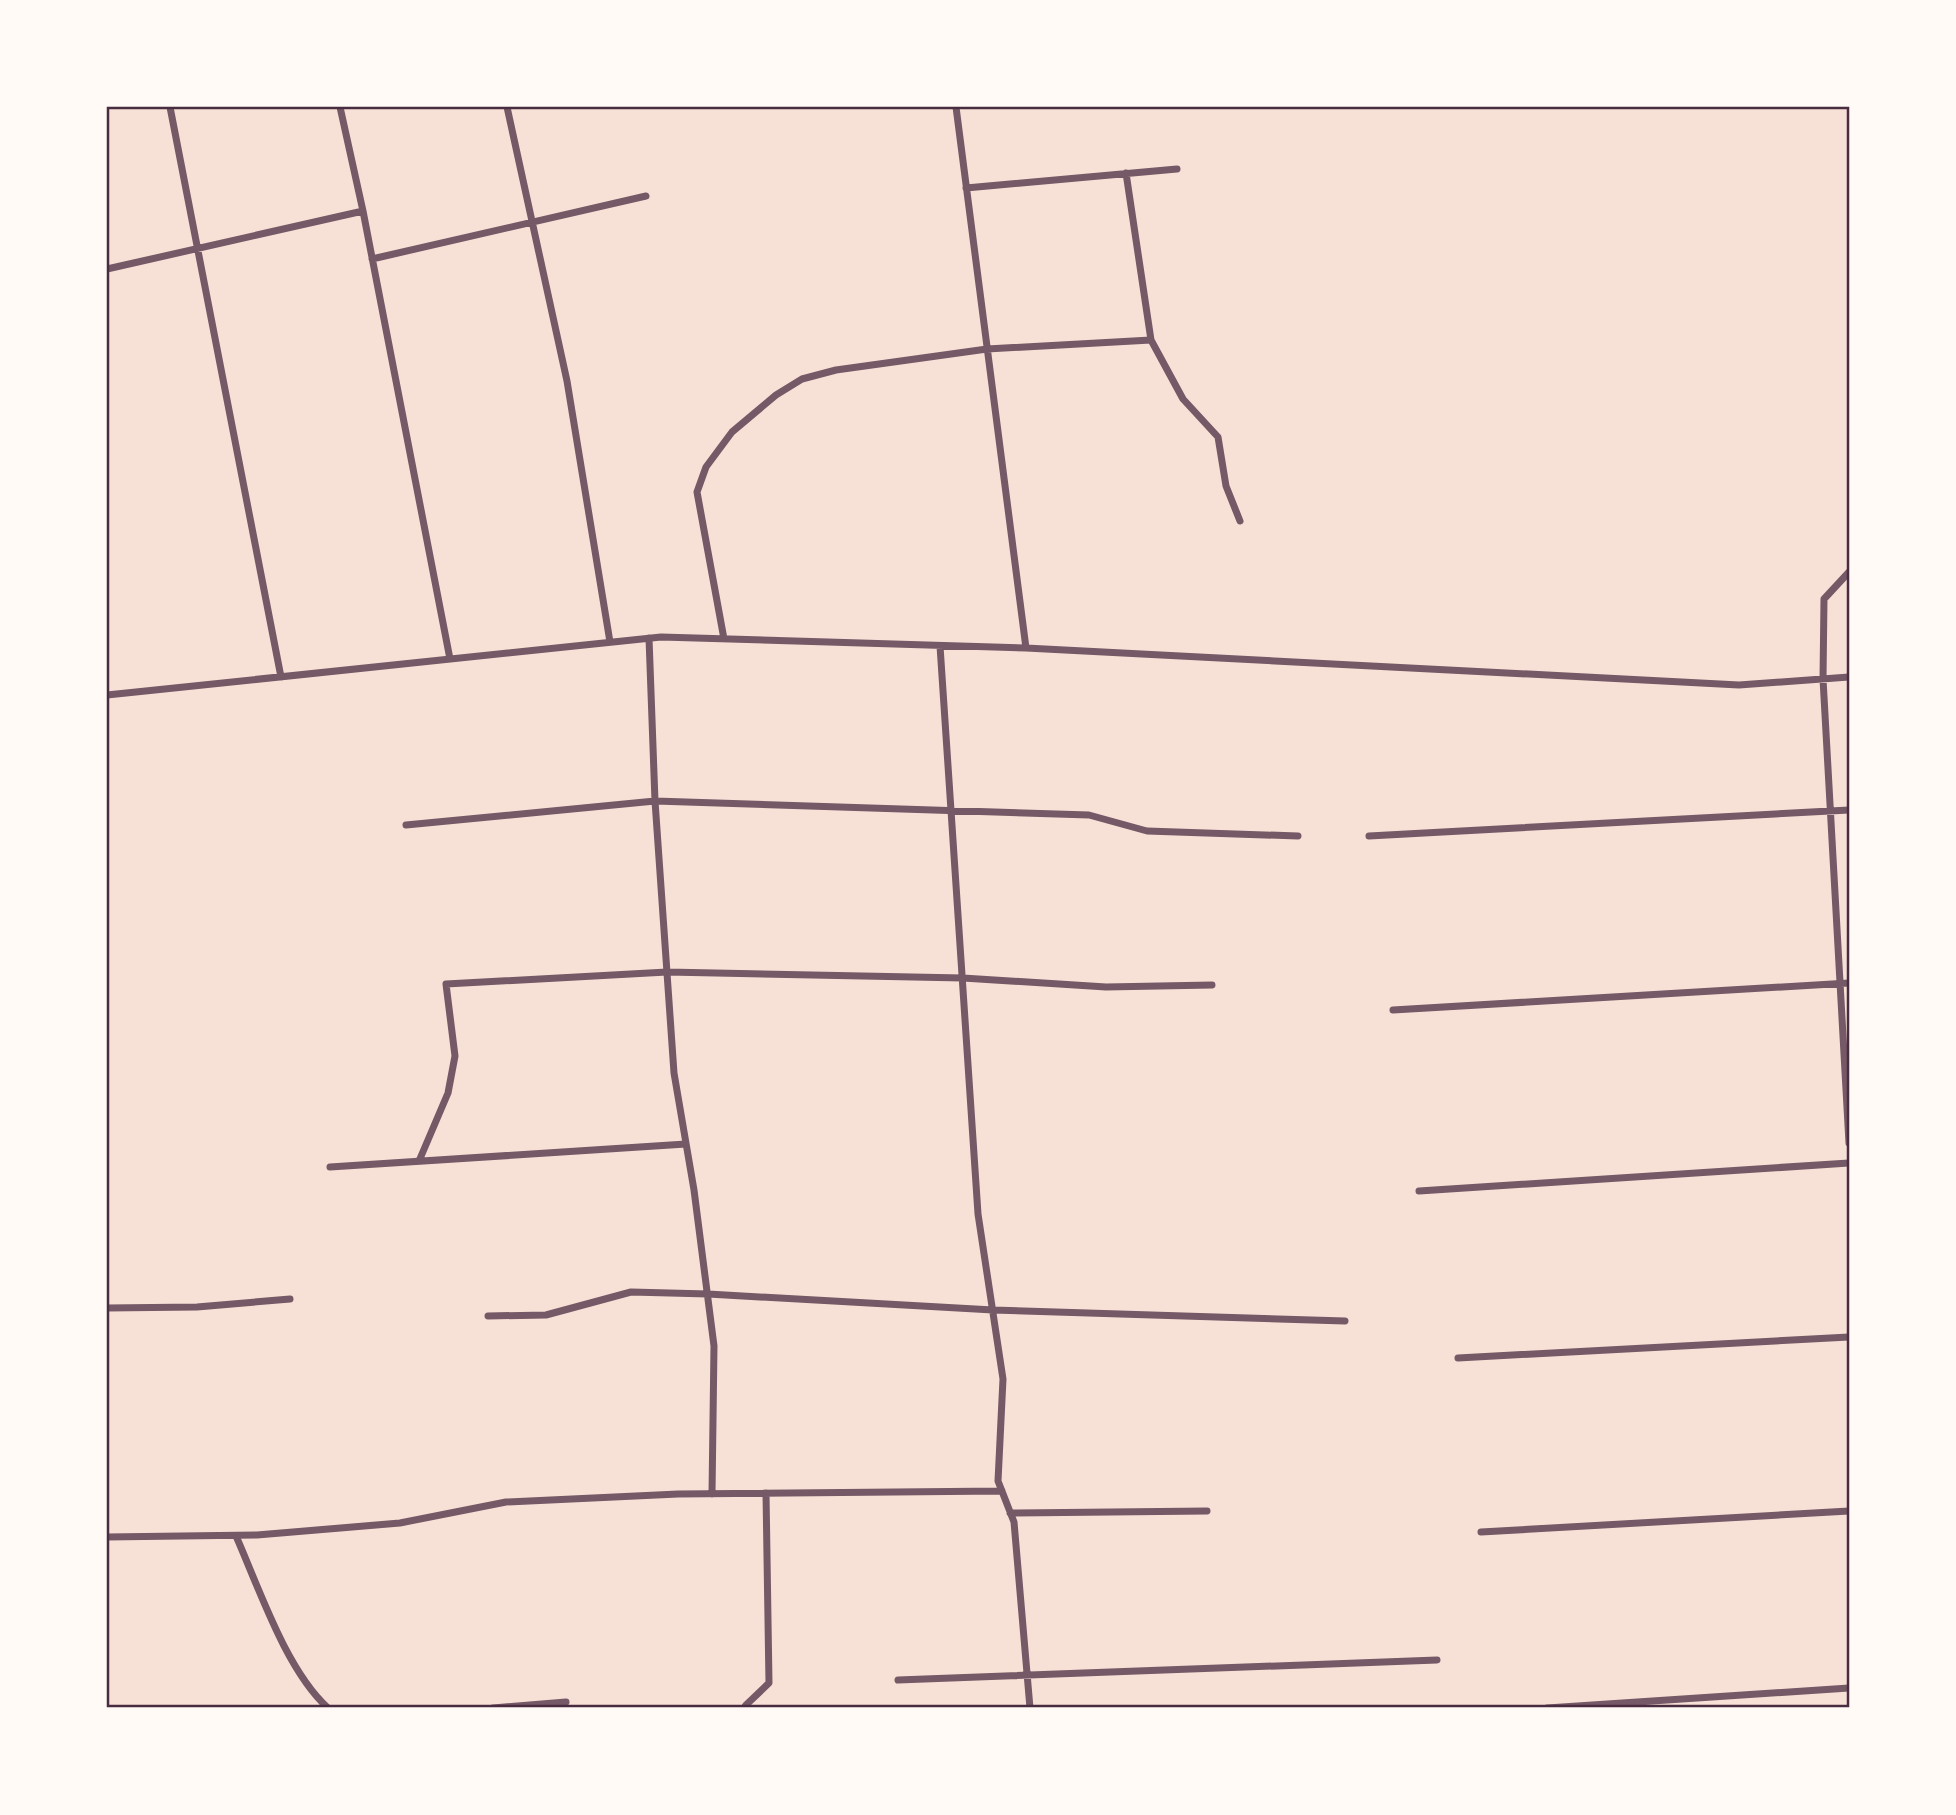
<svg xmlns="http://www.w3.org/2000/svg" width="1956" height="1815" viewBox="0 0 1956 1815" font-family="'Roboto Condensed',sans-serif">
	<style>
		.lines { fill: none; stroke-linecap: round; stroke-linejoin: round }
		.minor { stroke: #755966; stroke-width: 7 }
		.neatline { fill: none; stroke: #4a2c40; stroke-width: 2.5 }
	</style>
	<rect width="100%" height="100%" fill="#f7e1d7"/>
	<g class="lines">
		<!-- minor -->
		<path class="minor" d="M170 107 281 677
			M340 107 363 211 450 659
			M507 107 567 381 610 642
			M956 107 1026 648
			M1126 173 1151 340 1183 399 1218 437 1226 486 1240 521
			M966 188 1177 169
			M372 259 646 196
			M107 269 363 211
			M1849 572 1824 599 1823 679 1849 1143
			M649 638 655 801 674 1073 694 1190 714 1346 712 1494
			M724 639 697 492 706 467 732 432 776 395 802 379 836 370 987 349 1151 340
			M940 646 978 1214 1003 1379 998 1481 1014 1522 1030 1708
			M107 695 661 637 1026 648 1739 685 1849 677
			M406 825 655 801 1089 815 1147 831 1298 836
			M1369 836 1849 810
			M1393 1010 1849 983
			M419 1161 448 1093 455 1056 446 984 667 972 963 978 1106 987 1212 985
			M330 1167 686 1144
			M1419 1191 1849 1163
			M107 1308 197 1307 290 1299
			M488 1316 546 1315 631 1292 708 1294 993 1310 1345 1321
			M1458 1358 1849 1337
			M1010 1513 1207 1511
			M1481 1532 1849 1511
			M236 1536C259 1588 286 1670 328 1708
			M107 1537 257 1535 400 1523 506 1502 678 1494 1002 1491
			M898 1680 1437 1660
			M493 1708 566 1702
			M744 1708 746 1705 769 1683 766 1493
			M1547 1708 1849 1688"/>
	</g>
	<!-- border -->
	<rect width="1956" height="1815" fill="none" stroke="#fffaf5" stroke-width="217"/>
	<rect x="108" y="108" width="1740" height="1598" class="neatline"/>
</svg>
